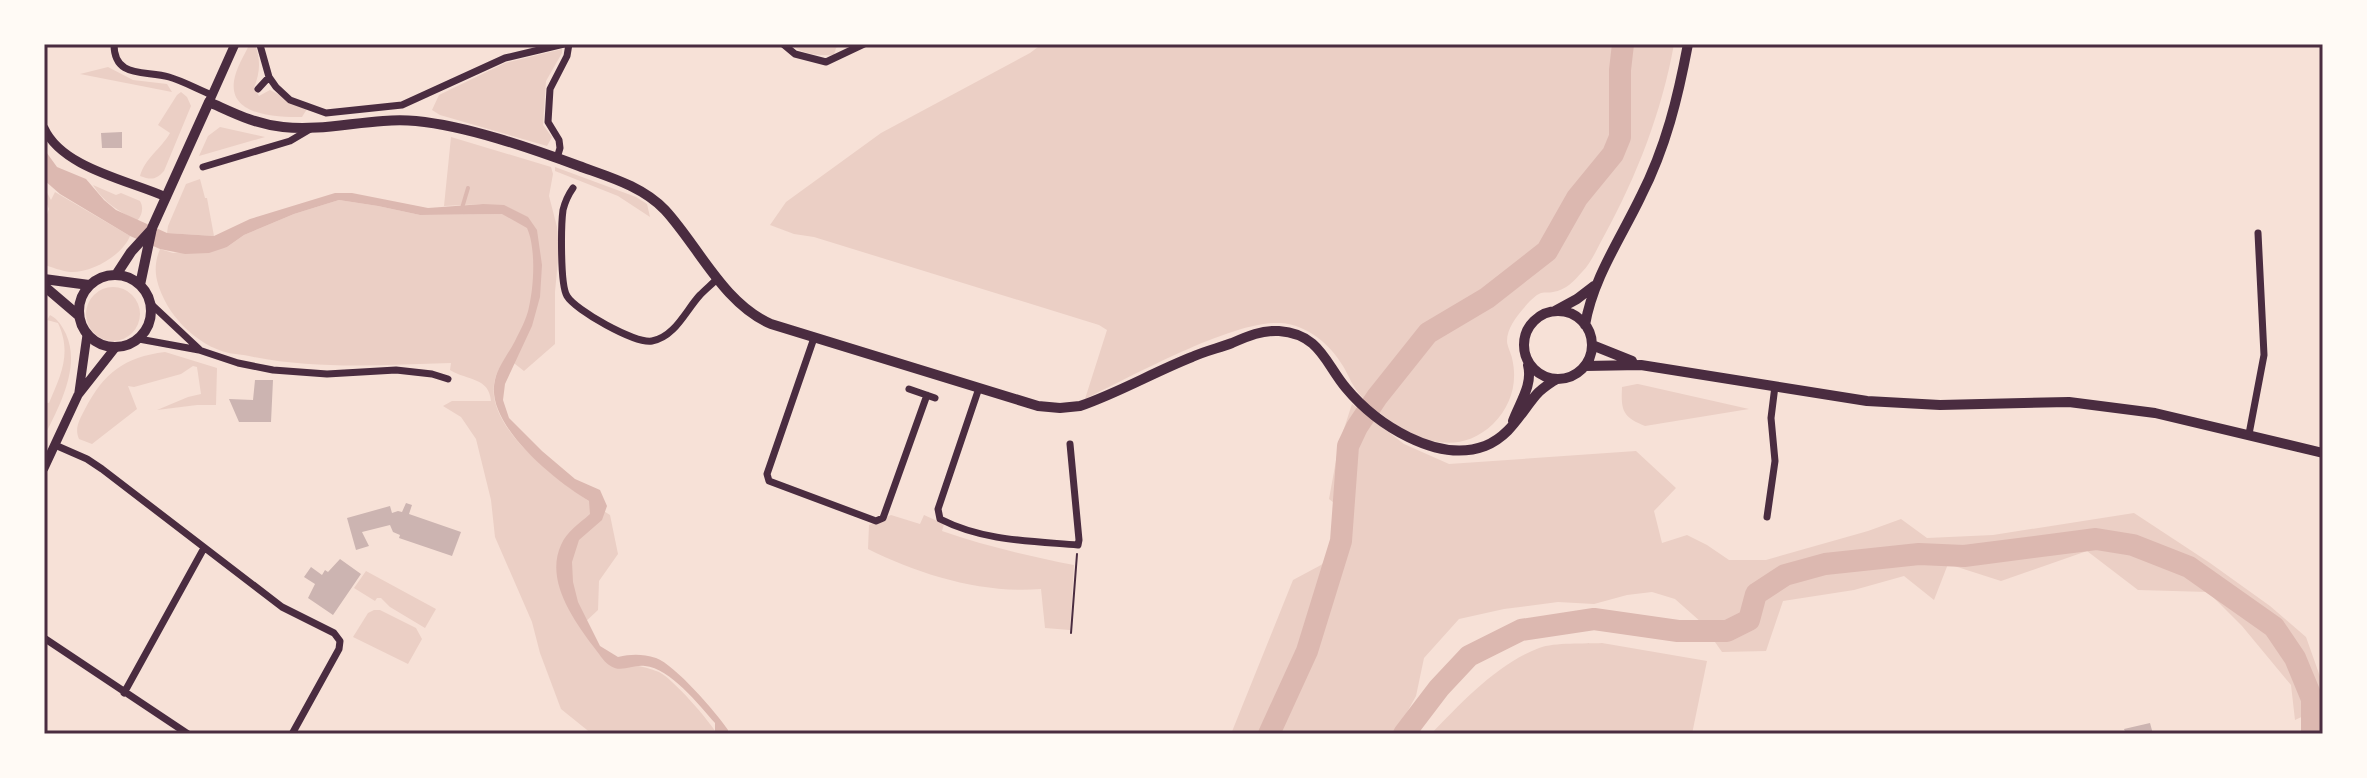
<svg xmlns="http://www.w3.org/2000/svg" width="2367" height="778" viewBox="0 0 2367 778" font-family="'Fira Sans Condensed',sans-serif">
	<style>
		.green { fill: #ebcfc5 }
		.water { fill: #dcb8b0 }
		.lines { fill: none; stroke-linecap: round; stroke-linejoin: round }
		.stream { stroke: #dcb8b0; stroke-width: 4 }
		.river { stroke: #dcb8b0; stroke-width: 22 }
		.building { fill: #ccb4b1 }
		.path { stroke: #4a2c40; stroke-width: 2 }
		.minor { stroke: #4a2c40; stroke-width: 7 }
		.tertiary { stroke: #4a2c40; stroke-width: 9 }
		.secondary { stroke: #4a2c40; stroke-width: 10 }
		.neatline { fill: none; stroke: #4a2c40; stroke-width: 3 }
	</style>
	<rect width="100%" height="100%" fill="#f7e1d7"/>
	<!-- green -->
	<path class="green" d="M255 44C261 61 260 72 254 88L259 96 270 90 307 109 302 117C277 117 229 116 234 81 236 68 244 56 249 45Z
		M789 44H844L836 48 834 55C818 56 802 54 789 44Z
		M1042 44H1674C1662 111 1637 176 1604 236 1597 248 1592 262 1582 272 1574 281 1566 290 1553 292 1549 293 1545 292 1541 293 1535 295 1527 304 1523 309 1516 317 1507 329 1507 341 1507 346 1511 353 1512 358 1518 383 1511 406 1493 424 1450 465 1397 431 1362 397 1353 388 1349 376 1343 366 1330 344 1307 325 1281 323 1233 320 1131 377 1085 399L1107 330 1099 325 814 237 794 234 770 225 786 202 881 133 1030 53Z
		M562 49V53L546 81 543 125 552 137 547 146 440 115 432 110 439 95 505 63Z
		M108 67 133 80 167 84 172 92 80 74Z
		M181 92 187 97 191 106 164 171C156 180 151 180 140 176 145 158 161 149 170 133L158 125 177 95Z
		M220 127 265 137 199 156 208 136Z
		M451 137 551 167 553 174 549 196 557 227 559 249 555 292V344L524 371 506 357C502 364 497 371 495 379 481 431 573 491 610 515L618 554 599 581 598 610 582 625 608 663C625 664 642 665 659 672 673 679 709 720 717 734H592L561 709 540 653 532 622 495 537 491 500 476 439 461 417 443 406 452 401H491C489 377 468 381 450 370L451 363C383 365 316 370 249 356 239 354 228 354 219 350 197 342 175 321 165 301 156 283 152 268 160 249L173 253 227 247 244 235 294 214 339 200 378 206 420 215 502 214 483 204 444 206Z
		M555 167 636 197 647 204 650 217 618 196 555 171Z
		M200 179 205 198H207L214 236 167 233 168 226 186 184Z
		M93 185 116 195 121 193 140 201C144 208 142 215 137 221 119 211 104 203 93 185Z
		M44 187 51 200 55 192 130 236C122 256 91 273 70 272 61 271 52 267 44 265V222L49 209 44 197Z
		M86 314a27 27 0 1 1 54 0a27 27 0 1 1-54 0Z
		M50 315C58 319 62 326 66 334 81 367 59 407 44 437V402L49 403C61 375 72 353 58 323L47 320Z
		M165 352 217 368 216 405H197L157 410 188 397 201 394 197 367 193 366 181 374 134 387 128 386 137 409 92 444 79 439C74 428 80 419 85 409 104 373 124 357 165 352Z
		M1637 384H1638L1749 409 1645 426C1622 417 1621 410 1622 387Z
		M1352 404 1404 444 1449 464 1636 451 1676 488 1654 511 1662 543 1687 535 1707 545 1729 560H1766L1868 531 1901 519 1927 538 1993 535 2134 513 2210 563 2270 606 2306 637 2323 685V707L2295 720 2291 685 2242 626 2208 592 2138 590 2087 551 2001 581 1948 564 1934 600 1904 576 1854 590 1783 601 1766 651 1722 652 1701 622 1675 599 1652 592 1627 595 1594 604 1558 602 1504 609 1459 619 1424 658 1416 696 1395 734H1231L1293 580 1321 565 1347 542 1342 509 1329 499 1339 444Z
		M891 515 920 524 924 515 944 524 942 531C985 546 1029 556 1074 565L1070 630 1045 628 1041 589C983 594 920 575 868 549L869 525Z
		M366 571 436 609 425 628 390 607 381 598H377L375 601 354 588Z
		M374 610H380L416 628 422 639 408 664 353 637 368 613Z
		M1602 643 1707 661 1692 734H1431C1462 702 1497 664 1539 648 1555 642 1585 644 1602 643Z"/>
	<!-- water -->
	<path class="water" d="M44 149 57 167 86 179 104 200 116 210 167 233 214 236 250 219 335 193H352L428 208 483 204 504 205 528 217 537 230 542 265 540 297 532 326 505 384 503 400 509 418 542 451 575 479 600 490 607 506 602 520 579 540 572 562 573 582 578 602 600 646 618 657C632 654 642 654 656 658 675 665 716 712 728 730V734H715V723C699 705 670 668 645 666 632 664 621 674 609 665 603 661 598 652 593 646 573 619 545 580 561 545 567 531 579 524 590 514L589 501C555 481 484 424 495 380 498 366 509 353 515 341 520 331 527 318 529 307 534 285 536 248 527 228L502 214 420 215 378 206 339 200 294 214 244 235 227 247 209 253 185 254 160 249 130 236 60 194 44 180Z"/>
	<g class="lines">
		<!-- stream -->
		<path class="stream" d="M462 208 468 188"/>
		<!-- river -->
		<path class="river" d="M1269 734 1307 651 1341 541 1348 446 1357 427 1377 397 1428 333 1487 298 1547 251 1577 198 1613 154 1620 137V70L1623 44
			M1404 734 1439 688 1469 656 1521 630 1594 619 1678 631H1727L1749 620 1756 594 1785 575 1825 564 1919 554 1964 556 2096 539 2133 545 2189 567 2274 627 2295 658 2312 699V734"/>
	</g>
	<!-- building -->
	<path class="building" d="M122 132V148H102L101 133Z
		M255 380H273L271 422H239L229 399 253 400Z
		M406 503 412 505 409 514 461 532 452 556 399 538 400 535 393 532 390 525 362 532 369 546 356 550 347 518 390 506 392 513 398 511 402 512Z
		M340 559 361 574 333 615 308 598 315 584 304 577 311 567 322 575 325 570 328 572Z
		M2150 723 2153 734H2126L2124 729Z"/>
	<g class="lines">
		<!-- path -->
		<path class="path" d="M1071 633 1077 554"/>
		<!-- minor -->
		<path class="minor" d="M114 44C114 79 145 70 169 77 183 81 197 89 212 95
			M783 44 795 54 826 62 864 44
			M260 45 269 77 276 87 290 100 326 113 402 105 505 58 564 44
			M258 89 269 77
			M557 158 560 148 559 140 548 122 550 89 567 56 569 44
			M203 167 290 141 312 128
			M573 188C568 195 565 202 563 210 561 225 560 285 567 296 575 310 635 344 652 341 675 337 686 310 700 295 706 289 712 284 718 278
			M151 304 199 349
			M814 338 767 474 769 481 876 521 883 518 927 395
			M139 339 199 350 238 363 273 370 327 374 396 370 432 374 448 379
			M979 388 938 509 940 519C983 541 1030 541 1078 545L1079 540 1070 444
			M909 389 935 398
			M2249 434 2264 355 2258 233
			M55 445 87 459 102 469 282 607 334 633 340 641 339 649 292 734
			M1767 517 1775 461 1771 418 1775 386
			M44 638 188 734
			M124 693 204 548"/>
		<!-- tertiary -->
		<path class="tertiary" d="M209 102 235 44
			M44 128C62 168 128 180 166 197
			M79 392 87 335
			M44 468 78 395 115 348"/>
		<!-- secondary -->
		<path class="secondary" d="M79 311a36 36 0 1 1 72 0a36 36 0 1 1-72 0Z
			M116 275 131 252 152 229
			M44 279 89 285
			M140 285 152 228 209 102C234 113 254 124 283 127 327 132 371 117 416 121 467 126 530 148 579 166 609 177 642 186 665 210 699 247 723 303 771 324L1038 406 1060 408 1080 406C1118 393 1154 372 1192 357 1205 351 1219 348 1232 343 1248 336 1262 330 1279 331 1320 334 1325 363 1346 388 1376 424 1437 464 1485 446 1510 436 1520 414 1536 395 1541 389 1549 384 1555 380
			M44 286 78 315
			M1555 311 1577 299 1594 286
			M1524 345a34 34 0 1 1 68 0a34 34 0 1 1-68 0Z
			M1585 325C1593 278 1621 238 1641 196 1666 147 1678 97 1688 44
			M1592 345 1632 361
			M1585 366 1641 365 1867 401 1940 405 2069 402 2155 413 2323 453
			M1513 421C1520 402 1533 385 1528 365"/>
	</g>
	<!-- border -->
	<rect width="2367" height="778" fill="none" stroke="#fffaf5" stroke-width="92"/>
	<rect x="46" y="46" width="2275" height="686" class="neatline"/>
</svg>
